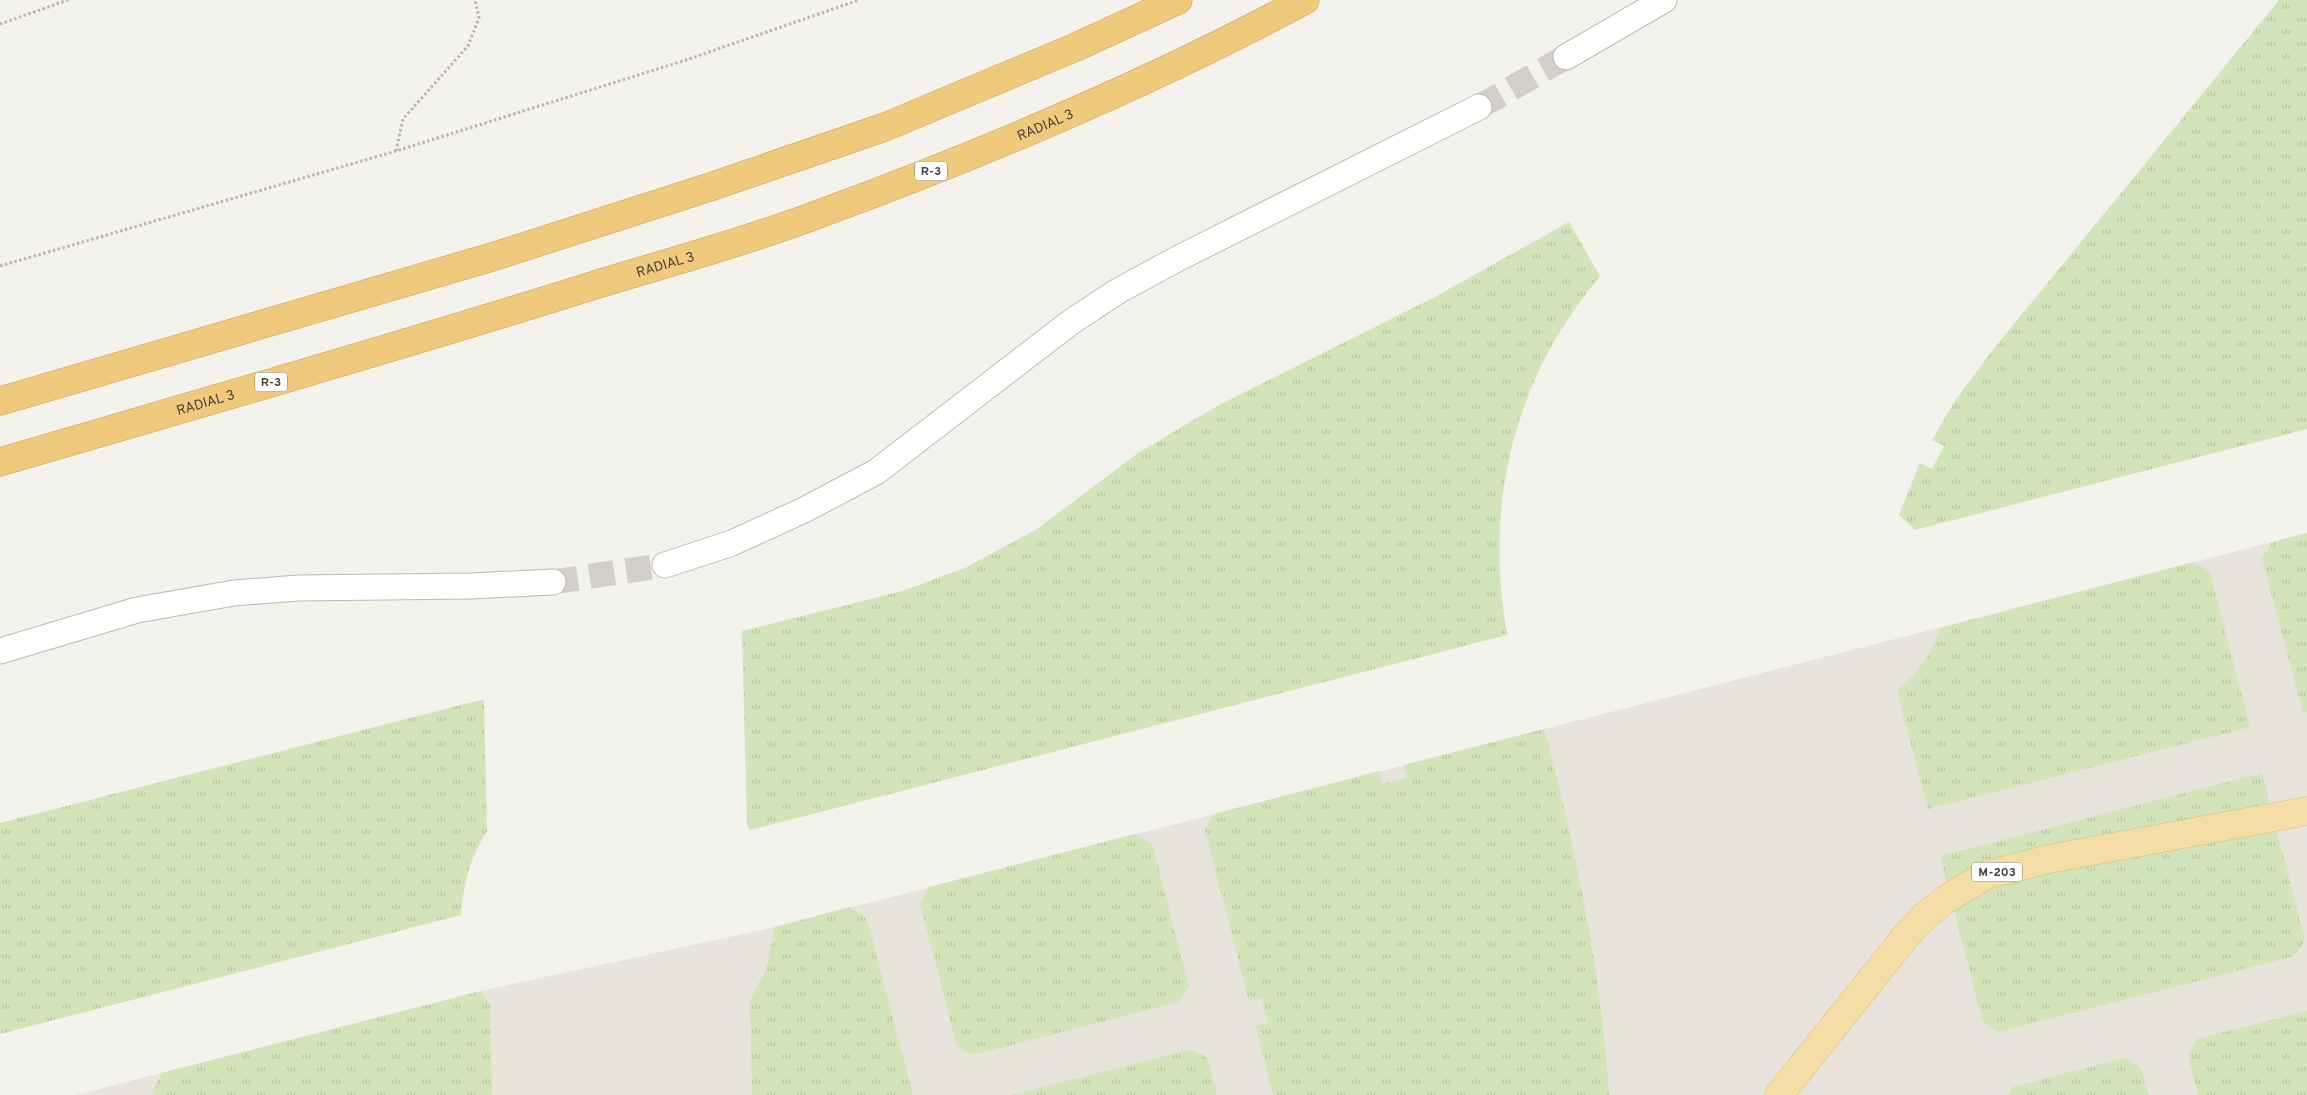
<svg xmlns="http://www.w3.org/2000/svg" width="2307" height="1095" viewBox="0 0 2307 1095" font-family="Overpass,sans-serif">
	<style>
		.residential { fill: #e8e4db }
		.grass { fill: url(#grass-tufts) }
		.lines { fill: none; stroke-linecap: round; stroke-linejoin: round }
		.tertiary-tunnel { stroke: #d2cfc8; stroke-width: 25; stroke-dasharray: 25 12; stroke-linecap: butt }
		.tertiary-casing { stroke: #bfbaaf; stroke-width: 27 }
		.primary-casing { stroke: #d8bb76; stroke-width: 29 }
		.motorway-casing { stroke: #ce9f4d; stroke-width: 29 }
		.path { stroke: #bfb5a2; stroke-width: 3; stroke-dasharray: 2.5 2.5; stroke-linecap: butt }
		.tertiary { stroke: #fff; stroke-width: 25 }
		.primary { stroke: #f4dea6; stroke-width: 28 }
		.motorway { stroke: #efca7d; stroke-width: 28 }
		.labels { text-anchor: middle; stroke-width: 5; stroke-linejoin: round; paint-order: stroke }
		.shield { fill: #fff; stroke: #7f7b75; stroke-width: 1 }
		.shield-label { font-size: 12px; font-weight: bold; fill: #48433a }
		.street-label { font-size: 14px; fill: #48433a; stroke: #fff }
	</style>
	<defs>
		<pattern id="grass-tufts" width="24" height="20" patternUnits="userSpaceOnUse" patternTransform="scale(1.25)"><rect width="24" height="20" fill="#d1e4ba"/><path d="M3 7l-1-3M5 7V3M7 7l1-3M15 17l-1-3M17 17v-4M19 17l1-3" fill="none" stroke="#b5c5a1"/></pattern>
	</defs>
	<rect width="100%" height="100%" fill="#f4f2ec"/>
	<!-- residential -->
	<path class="residential" d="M2307 533V1095H76L481 991 775 927Z"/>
	<!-- grass -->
	<path class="grass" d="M2279 0H2307V429L1915 530 1899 515 1920 463 1932 469 1944 446 1932 440 1955 401 1991 352Z
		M1569 222 1600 276C1513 380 1484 503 1507 635L750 830 747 826 742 631 899 592 965 568 1037 529 1138 453 1219 405 1433 298Z
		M2307 533V712L2303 713 2262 558 2272 542Z
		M2194 562 2210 572 2250 727 1928 809 1897 691C1918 673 1932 654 1940 628Z
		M484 699 487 831C470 857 463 885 461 915L0 1034V823Z
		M1544 729C1576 849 1601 971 1609 1095H1273L1256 1026 1268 1023 1262 998 1249 1001 1205 830 1214 814 1379 771 1382 784 1407 778 1404 765Z
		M2262 773 2305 940 2295 956 1998 1032 1983 1022 1940 856Z
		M1135 834 1152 844 1189 986 1179 1002 972 1055 957 1046 920 904 929 887Z
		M850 907 867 919 913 1095H752L750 1001 766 970 775 927Z
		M481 991 490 1004 492 1095H154L152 1091 162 1073Z
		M2307 1011V1095H2198L2188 1056 2197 1039Z
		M1192 1049 1207 1058 1217 1095H1012Z
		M2125 1058 2141 1068 2148 1095H2008L2013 1087Z"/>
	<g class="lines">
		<!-- tertiary-tunnel -->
		<path class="tertiary-tunnel" d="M1479 107 1566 57
			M553 582 665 565"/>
		<!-- tertiary casing -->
		<g class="tertiary-casing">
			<path id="tertiary" d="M1566 57 1664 0
				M665 565 732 543 804 510 876 472 1071 322 1118 291 1179 258 1479 107
				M0 651 137 610 234 593 298 588 471 586 553 582"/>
		</g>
		<!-- primary casing -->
		<g class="primary-casing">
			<path id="primary" d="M1779 1095 1906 936 1925 916 1945 900 1986 875 2049 859 2307 811"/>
		</g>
		<!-- motorway casing -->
		<g class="motorway-casing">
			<g id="motorway">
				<path d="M0 401 492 257 713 186 885 127 1076 47 1178 0"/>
				<path id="s1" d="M0 462C198 404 398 347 595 285 666 263 738 244 808 218 978 156 1145 86 1305 0"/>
			</g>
		</g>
		<!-- path -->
		<path class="path" d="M0 24 68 0
			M396 151 403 119 468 46 479 18 475 0
			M0 266 396 151 686 60 859 0"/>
		<!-- tertiary -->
		<use href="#tertiary" class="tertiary"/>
		<!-- primary -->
		<use href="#primary" class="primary"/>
		<!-- motorway -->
		<use href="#motorway" class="motorway"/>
	</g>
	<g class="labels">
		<!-- shield labels -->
		<g class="shield">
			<rect x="915" y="161.5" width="32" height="19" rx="4"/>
			<rect x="255" y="372.5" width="32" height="19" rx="4"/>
			<rect x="1972" y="862.5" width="50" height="19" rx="4"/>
		</g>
		<g class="shield-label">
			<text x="931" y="175">R-3</text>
			<text x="271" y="386">R-3</text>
			<text x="1997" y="876">M-203</text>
		</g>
		<!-- street labels -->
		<g class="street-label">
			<text dy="5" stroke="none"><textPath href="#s1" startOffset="1099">RADIAL 3</textPath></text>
			<text dy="5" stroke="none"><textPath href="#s1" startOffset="694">RADIAL 3</textPath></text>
			<text dy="5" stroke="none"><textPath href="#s1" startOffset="214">RADIAL 3</textPath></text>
		</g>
	</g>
</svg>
